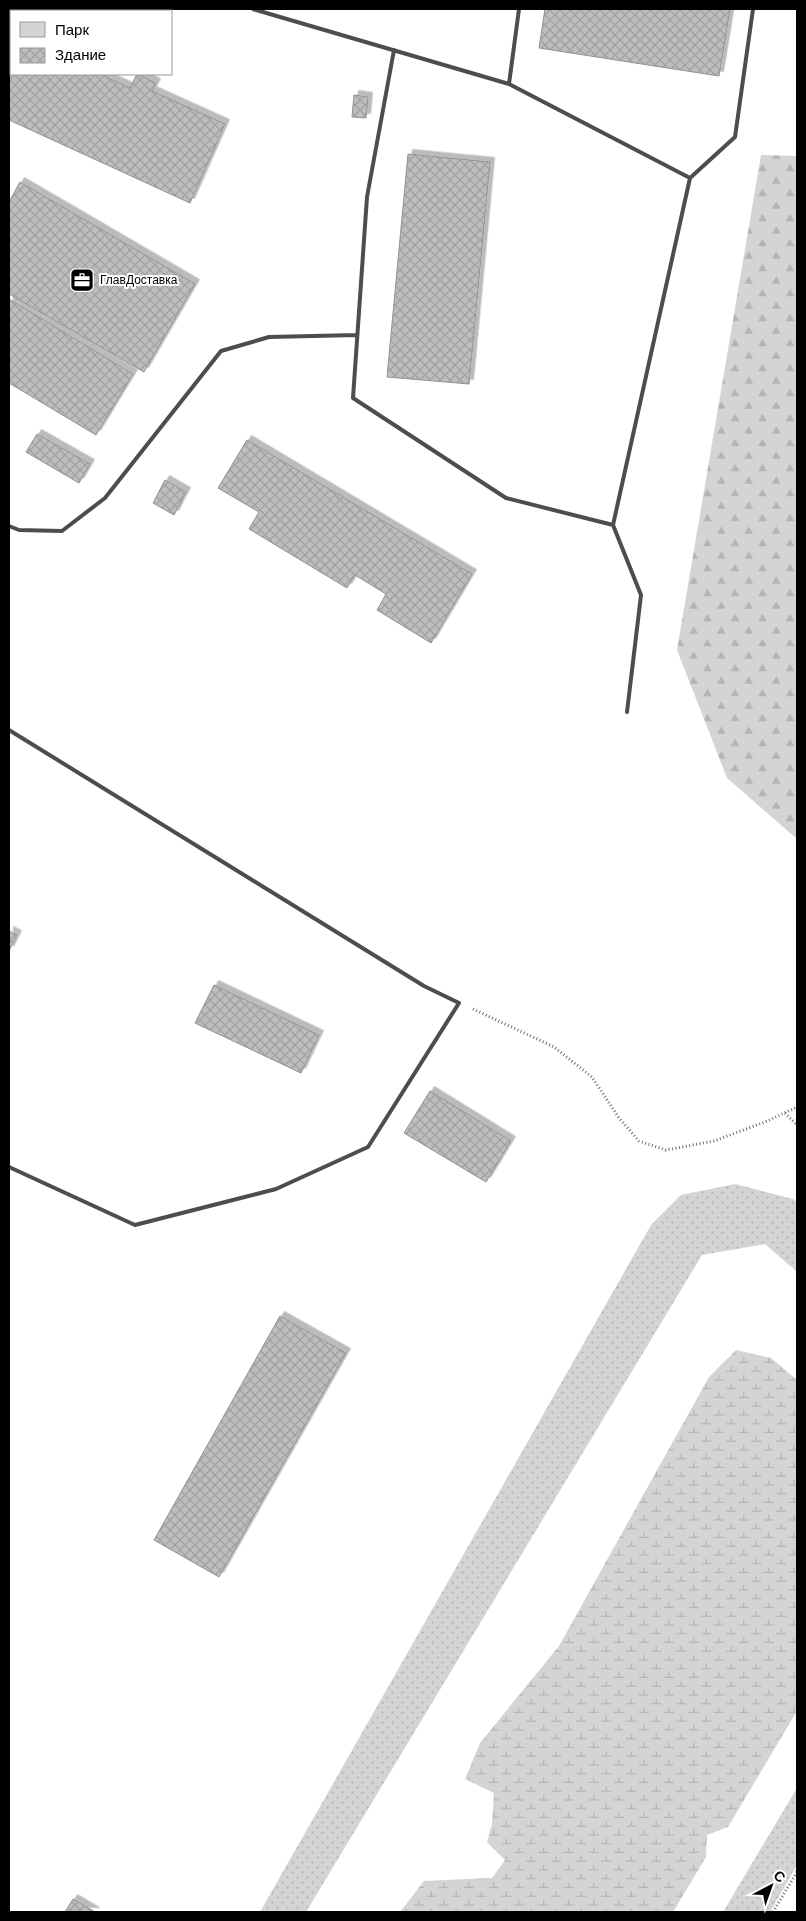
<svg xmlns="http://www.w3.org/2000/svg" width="806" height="1921" viewBox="0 0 806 1921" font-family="Arial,sans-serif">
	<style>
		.green { fill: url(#green-dots) }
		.forest { fill: url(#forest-firs) }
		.wetland { fill: url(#wetland-marsh) }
		.building { fill: url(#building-cross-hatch); stroke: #919191; filter: url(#shadow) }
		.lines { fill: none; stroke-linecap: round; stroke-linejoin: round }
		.path { stroke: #6f6f6f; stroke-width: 3; stroke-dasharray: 1 2.5; stroke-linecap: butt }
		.service { stroke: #4d4d4d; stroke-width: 4 }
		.labels { text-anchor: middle; stroke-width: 4; stroke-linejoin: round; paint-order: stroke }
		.poi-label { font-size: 12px; fill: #000; stroke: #fff; text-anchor: start }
	</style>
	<defs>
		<pattern id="green-dots" width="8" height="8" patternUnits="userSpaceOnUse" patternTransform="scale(1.25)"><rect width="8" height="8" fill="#d4d4d4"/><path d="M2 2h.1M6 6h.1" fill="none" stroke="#b4b4b4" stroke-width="1.8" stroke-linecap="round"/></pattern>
		<pattern id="forest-firs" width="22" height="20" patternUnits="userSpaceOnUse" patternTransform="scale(1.25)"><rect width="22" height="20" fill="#d4d4d4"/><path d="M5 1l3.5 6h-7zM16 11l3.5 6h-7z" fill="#b4b4b4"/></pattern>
		<pattern id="wetland-marsh" width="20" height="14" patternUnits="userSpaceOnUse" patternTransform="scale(1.25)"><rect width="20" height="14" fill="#d4d4d4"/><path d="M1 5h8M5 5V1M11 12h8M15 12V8" fill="none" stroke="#b4b4b4"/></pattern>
		<pattern id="building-cross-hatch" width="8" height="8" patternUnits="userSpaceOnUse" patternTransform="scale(1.25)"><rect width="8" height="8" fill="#bdbdbd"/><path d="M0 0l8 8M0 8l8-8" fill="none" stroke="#a1a1a1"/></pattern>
		<filter id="shadow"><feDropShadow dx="4.5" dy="-4.5" stdDeviation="0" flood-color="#0004"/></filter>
	</defs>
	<rect width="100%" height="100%" fill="#fff"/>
	<!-- green -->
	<path class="green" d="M735 1184 793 1199 797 1202V1272L765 1244 702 1255 306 1912H260L651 1225 681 1195Z
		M797 1788V1865L770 1912H723Z"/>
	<!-- forest -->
	<path class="forest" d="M761 155 797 156V839L727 778 677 650Z"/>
	<!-- wetland -->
	<path class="wetland" d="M736 1350 771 1358 797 1380V1711L728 1827 707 1835 706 1857 673 1912H400L424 1881 492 1878 505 1860 487 1842 492 1824 494 1793 465 1779 480 1743 559 1646 709 1377Z"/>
	<!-- building -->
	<path class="building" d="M73 9H135L133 11H77Z
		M545 9H730L719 76 539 48Z
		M11 53V74H100L130 88 137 74 156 83 152 91 225 124 190 203 9 120V59Z
		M354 95 368 97 366 118 352 117Z
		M408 154 490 162 469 384 387 377Z
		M20 182 195 284 144 372 9 294V202Z
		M9 299 133 374 96 435 9 383Z
		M37 434 90 464 79 483 26 452Z
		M247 440 472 574 431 643 377 610 386 594 355 575 347 588 249 529 259 512 218 488Z
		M165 480 186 492 174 515 153 503Z
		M9 931 17 935 9 951Z
		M214 985 319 1035 301 1073 195 1023Z
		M430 1091 511 1141 486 1182 404 1133Z
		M280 1316 346 1353 219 1577 154 1540Z
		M73 1899 95 1912H65Z"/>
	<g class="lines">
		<!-- path -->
		<path class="path" d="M473 1009 554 1047 592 1077 619 1118 639 1141 666 1150 714 1141 765 1122 797 1107
			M785 1113 797 1125
			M773 1912 797 1872"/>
		<!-- service -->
		<path class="service" d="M253 9 509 84 690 178
			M394 50 367 197 353 398 506 498 613 525
			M509 84 519 9
			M9 526 19 530 62 531 105 498 221 351 269 337 357 335
			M627 712 641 595 613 525 690 178 735 137 753 9
			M9 730 424 986 459 1003 368 1147 276 1189 135 1225 9 1167"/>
	</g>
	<!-- icons -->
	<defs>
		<g id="office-square" transform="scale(1.25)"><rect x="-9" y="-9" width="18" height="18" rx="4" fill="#000" stroke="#fff"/><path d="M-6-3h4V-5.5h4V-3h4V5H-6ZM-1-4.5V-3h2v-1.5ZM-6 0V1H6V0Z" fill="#fff"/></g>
	</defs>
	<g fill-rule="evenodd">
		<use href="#office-square" x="82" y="280"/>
	</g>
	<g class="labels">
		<!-- poi labels -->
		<g class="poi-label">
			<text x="100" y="284">ГлавДоставка</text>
		</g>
	</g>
	<!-- border -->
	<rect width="806" height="1921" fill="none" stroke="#000000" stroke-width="20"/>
	<!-- legend -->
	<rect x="10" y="10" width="162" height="65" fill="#ffffff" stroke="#999999"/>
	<rect x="20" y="22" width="25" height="15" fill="#d4d4d4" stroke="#999999"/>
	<text x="55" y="35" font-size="15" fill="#000000">Парк</text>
	<rect x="20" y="48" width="25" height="15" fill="url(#building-cross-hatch)" stroke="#999999"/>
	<text x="55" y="60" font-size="15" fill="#000000">Здание</text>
	<!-- north arrow -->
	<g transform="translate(771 1886) rotate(41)" stroke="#ffffff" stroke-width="4" paint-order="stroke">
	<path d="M0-4L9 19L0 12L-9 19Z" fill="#000000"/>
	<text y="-8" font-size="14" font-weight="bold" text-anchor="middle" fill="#000000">С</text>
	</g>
</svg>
